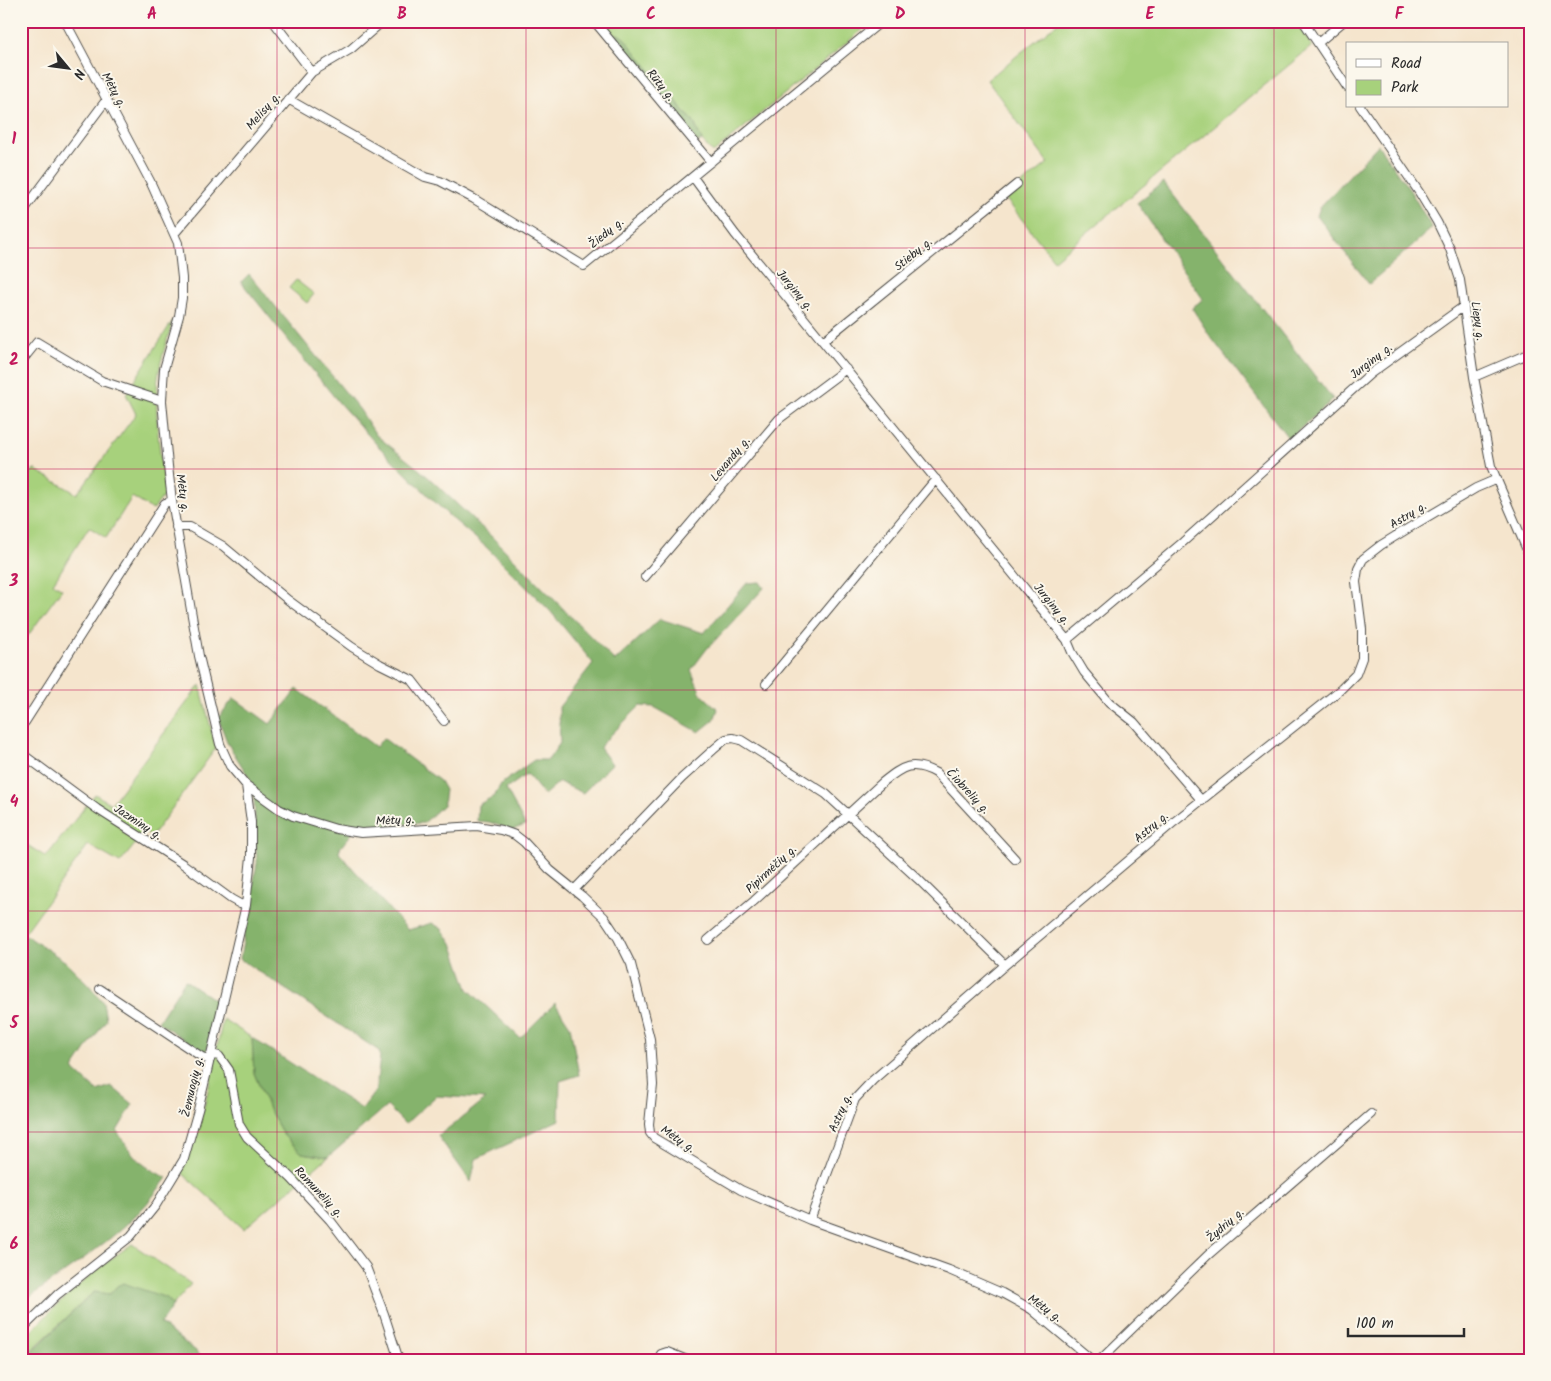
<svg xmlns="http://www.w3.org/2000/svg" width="1551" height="1381" viewBox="0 0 1551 1381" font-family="Kalam,sans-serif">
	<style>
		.green { fill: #a7d17c; stroke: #697e54 }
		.forest { fill: #85b36c; stroke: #586f4c }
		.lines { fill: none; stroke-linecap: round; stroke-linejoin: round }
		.minor-casing { stroke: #494743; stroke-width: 10 }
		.minor { stroke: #fff; stroke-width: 8 }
		.grid { fill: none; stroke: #c2185b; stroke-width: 1; stroke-opacity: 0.55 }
		.labels { text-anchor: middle; stroke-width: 4; stroke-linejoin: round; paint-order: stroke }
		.street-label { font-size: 12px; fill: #2b2b2b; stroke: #fbf7ec }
		.neatline { fill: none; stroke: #c2185b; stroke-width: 2 }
		.grid-label { font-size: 16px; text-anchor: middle; font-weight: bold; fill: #c2185b }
	</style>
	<rect width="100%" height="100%" fill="#fbf7ec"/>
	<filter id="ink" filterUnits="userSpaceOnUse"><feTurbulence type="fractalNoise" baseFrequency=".02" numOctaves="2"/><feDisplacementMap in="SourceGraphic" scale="10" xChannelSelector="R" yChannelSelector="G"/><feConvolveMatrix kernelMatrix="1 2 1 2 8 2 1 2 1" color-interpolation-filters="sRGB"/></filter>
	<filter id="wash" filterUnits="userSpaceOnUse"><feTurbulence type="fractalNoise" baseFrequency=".0096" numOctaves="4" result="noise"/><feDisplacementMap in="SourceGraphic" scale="20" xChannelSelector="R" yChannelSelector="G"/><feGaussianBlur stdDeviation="1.12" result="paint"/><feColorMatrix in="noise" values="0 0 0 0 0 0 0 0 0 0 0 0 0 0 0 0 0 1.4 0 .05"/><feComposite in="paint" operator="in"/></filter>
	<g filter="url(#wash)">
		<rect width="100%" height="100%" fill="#f5e5cd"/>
		<!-- green -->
		<path class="green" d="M602 21H873L713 153 702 141 693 120 683 111 670 91 655 76 624 38 618 34 614 36Z
			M1060 21H1295L1312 46 1054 260 1005 198 1048 163 987 80Z
			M296 280 314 294 307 303 289 288Z
			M173 320C167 342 158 365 157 389 155 423 161 459 165 494L153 510 132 497 106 538 89 527 53 583 62 589 21 645V476L26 480 34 469 77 494 136 414 126 394Z
			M200 685 216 748 152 836 145 832 120 863 88 845 24 934H21V841L46 857 95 794 111 804Z
			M223 1019 252 1038 254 1073 269 1109 284 1136 302 1153 328 1157 244 1229 181 1172C204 1124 212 1070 223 1019Z
			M132 1244 191 1284 173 1305 167 1298 117 1286 110 1294 94 1292 21 1360V1343C54 1305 91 1272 132 1244Z"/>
		<!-- forest -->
		<path class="forest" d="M618 34 624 38 655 76 670 91 683 111 693 120 702 141 697 143 672 108 664 103 657 88 650 82 643 72 632 62 614 36Z
			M1378 145 1411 192 1432 228 1369 284 1317 216 1320 207Z
			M1163 182 1333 399 1289 439 1210 336 1192 308 1203 299 1137 203Z
			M249 274 360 410 376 435 426 475 493 538 615 661 660 619 704 633 747 583 760 582 764 588 706 650 691 670 701 694 718 709 714 720 699 732 654 707 640 706 602 744 600 748 612 764 583 793 559 782 544 795 527 774 506 789 525 825 512 830 489 822 477 821 478 805 494 796 501 784 534 760H548L560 743 559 707 593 663 551 612 486 547 447 514 379 447 340 404 241 282Z
			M297 689 376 747 383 738 440 781 445 790 443 805 424 823 374 826H358L340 848 339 853 408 930 432 923 442 929 452 943 468 989 520 1038 555 1003 570 1026 579 1075 560 1081 559 1120 476 1159 471 1182 438 1136 486 1099 436 1096 405 1124 387 1106 328 1157 302 1153 284 1136 269 1109 254 1073 252 1038 362 1109 376 1090 380 1056 379 1051 240 959 257 863 254 798 250 779 228 744 218 718 234 698 270 724Z
			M21 934H24L66 962 88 984 103 1002 106 1020 73 1069 97 1091 111 1086 133 1104 117 1131C134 1157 138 1164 167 1178 158 1189 150 1201 140 1211 106 1247 60 1273 21 1304Z
			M185 980 219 1003 206 1054 158 1022Z
			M123 1283 167 1298 173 1305 160 1324 196 1351 201 1360H23L94 1292 110 1294 117 1286Z"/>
	</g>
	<g filter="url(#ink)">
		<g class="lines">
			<!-- minor casing -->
			<g class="minor-casing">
				<path id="minor" d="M65 21 150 181 178 243 182 278V298L179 316 164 369 163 383 162 401 168 466 172 501 199 656 220 744 230 766 246 785 279 809 293 816 336 829 361 833 477 826 501 830 515 835 524 842 550 870 582 896 604 917 618 938 631 964 650 1039 653 1085 649 1124 650 1133 654 1138 741 1190 810 1220 949 1270 1002 1293 1031 1309 1092 1360
					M273 21 312 72
					M594 21 711 162
					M1303 21 1347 87
					M1318 43 1344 21
					M288 99 425 177 440 181 474 199 584 266 882 21
					M1360 106 1419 192 1437 222 1450 249 1460 280 1474 377 1491 466 1530 557
					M693 177 735 234 1067 640 1183 542 1370 374 1464 306
					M21 214 107 99
					M175 233 312 72 351 49 383 21
					M823 341 1017 184
					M21 362 37 342 102 381 162 401
					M1474 377 1530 353
					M176 527H190L223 546 288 600 352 647 380 664 412 680 444 721
					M645 577 779 419 846 369
					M1067 640 1072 652 1084 672 1109 702 1134 722 1202 801
					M766 684 936 479
					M25 722 165 503 172 501
					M21 753 97 809 183 864 231 899 240 904 246 905
					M574 890 682 778 713 750 726 739 733 738 741 740 826 794 918 879 1005 965
					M708 940 754 901 883 782C903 766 912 760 936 773L1015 859
					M100 989 202 1057 210 1060
					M211 1054 219 1056 229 1070 239 1124 247 1137 291 1178 330 1220 366 1267 384 1314 399 1360
					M810 1220 855 1099 873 1080 1005 965 1174 822 1340 690 1356 674 1362 658V629L1356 582 1358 569 1363 559 1381 545 1417 523 1476 488 1497 479
					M21 1330 58 1294 131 1236 156 1205 184 1159 198 1110 246 905 251 857V822L246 785
					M658 1360 661 1354 667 1352 687 1360
					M1100 1360 1208 1255 1371 1114"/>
			</g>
			<!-- minor -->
			<use href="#minor" class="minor"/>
		</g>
	</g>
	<!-- grid -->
	<path class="grid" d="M277 21V1360M526 21V1360M776 21V1360M1025 21V1360M1274 21V1360M21 248H1530M21 469H1530M21 690H1530M21 911H1530M21 1132H1530"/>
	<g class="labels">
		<!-- street labels -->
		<g class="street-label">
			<text transform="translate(661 85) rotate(51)" y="4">Rūtų g.</text>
			<text transform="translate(114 90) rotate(62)" y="4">Mėtų g.</text>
			<text transform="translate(263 111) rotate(-49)" y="4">Melisų g.</text>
			<text transform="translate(606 233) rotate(-39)" y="4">Žiedų g.</text>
			<text transform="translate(913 254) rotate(-39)" y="4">Stiebų g.</text>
			<text transform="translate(795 290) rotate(50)" y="4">Jurginų g.</text>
			<text transform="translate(1478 321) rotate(82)" y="4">Liepų g.</text>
			<text transform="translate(1371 361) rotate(-38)" y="4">Jurginų g.</text>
			<text transform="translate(730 459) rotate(-50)" y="4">Levandų g.</text>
			<text transform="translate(183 493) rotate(82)" y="4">Mėtų g.</text>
			<text transform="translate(1408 515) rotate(-31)" y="4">Astrų g.</text>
			<text transform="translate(1052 604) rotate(51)" y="4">Jurginų g.</text>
			<text transform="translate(968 791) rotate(47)" y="4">Čiobrelių g.</text>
			<text transform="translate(395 820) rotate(-3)" y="4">Mėtų g.</text>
			<text transform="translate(138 822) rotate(33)" y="4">Jazminų g.</text>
			<text transform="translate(1151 827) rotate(-40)" y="4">Astrų g.</text>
			<text transform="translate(771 869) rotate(-43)" y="4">Pipirmėčių g.</text>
			<text transform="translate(192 1087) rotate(-77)" y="4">Žemuogių g.</text>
			<text transform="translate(840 1113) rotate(-66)" y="4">Astrų g.</text>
			<text transform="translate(678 1139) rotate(34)" y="4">Mėtų g.</text>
			<text transform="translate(319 1192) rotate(47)" y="4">Ramunėlių g.</text>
			<text transform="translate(1225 1225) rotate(-41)" y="4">Žydrių g.</text>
			<text transform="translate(1045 1308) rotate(36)" y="4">Mėtų g.</text>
		</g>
	</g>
	<!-- margin -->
	<rect width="1551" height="1381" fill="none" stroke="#fbf7ec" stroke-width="55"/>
	<!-- legend -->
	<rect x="1346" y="42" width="162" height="65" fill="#fbf7ec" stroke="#a8a59f"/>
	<rect x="1356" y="59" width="25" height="8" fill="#ffffff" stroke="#a8a59f"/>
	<text x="1391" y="68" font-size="15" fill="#2b2b2b">Road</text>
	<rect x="1356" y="80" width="25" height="15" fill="#a7d17c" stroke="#a8a59f"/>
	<text x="1391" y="92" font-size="15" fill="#2b2b2b">Park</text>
	<!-- north arrow -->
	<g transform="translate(68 68) rotate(119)" stroke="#fbf7ec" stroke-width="4" paint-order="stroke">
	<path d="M0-4L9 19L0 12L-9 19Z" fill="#2b2b2b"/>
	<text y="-8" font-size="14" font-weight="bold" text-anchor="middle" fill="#2b2b2b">N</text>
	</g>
	<!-- scale -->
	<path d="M1348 1328v8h116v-8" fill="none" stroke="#2b2b2b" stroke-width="2.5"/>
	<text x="1356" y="1328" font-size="15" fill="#2b2b2b" stroke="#fbf7ec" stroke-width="4" paint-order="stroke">100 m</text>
	<rect x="28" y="28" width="1496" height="1326" class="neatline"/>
	<g class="grid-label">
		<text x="152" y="19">A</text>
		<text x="402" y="19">B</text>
		<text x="651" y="19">C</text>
		<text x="900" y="19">D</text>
		<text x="1150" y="19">E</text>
		<text x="1399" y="19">F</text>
		<text x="14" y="144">1</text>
		<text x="14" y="365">2</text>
		<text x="14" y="586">3</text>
		<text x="14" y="807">4</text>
		<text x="14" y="1028">5</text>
		<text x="14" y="1249">6</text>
	</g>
</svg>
